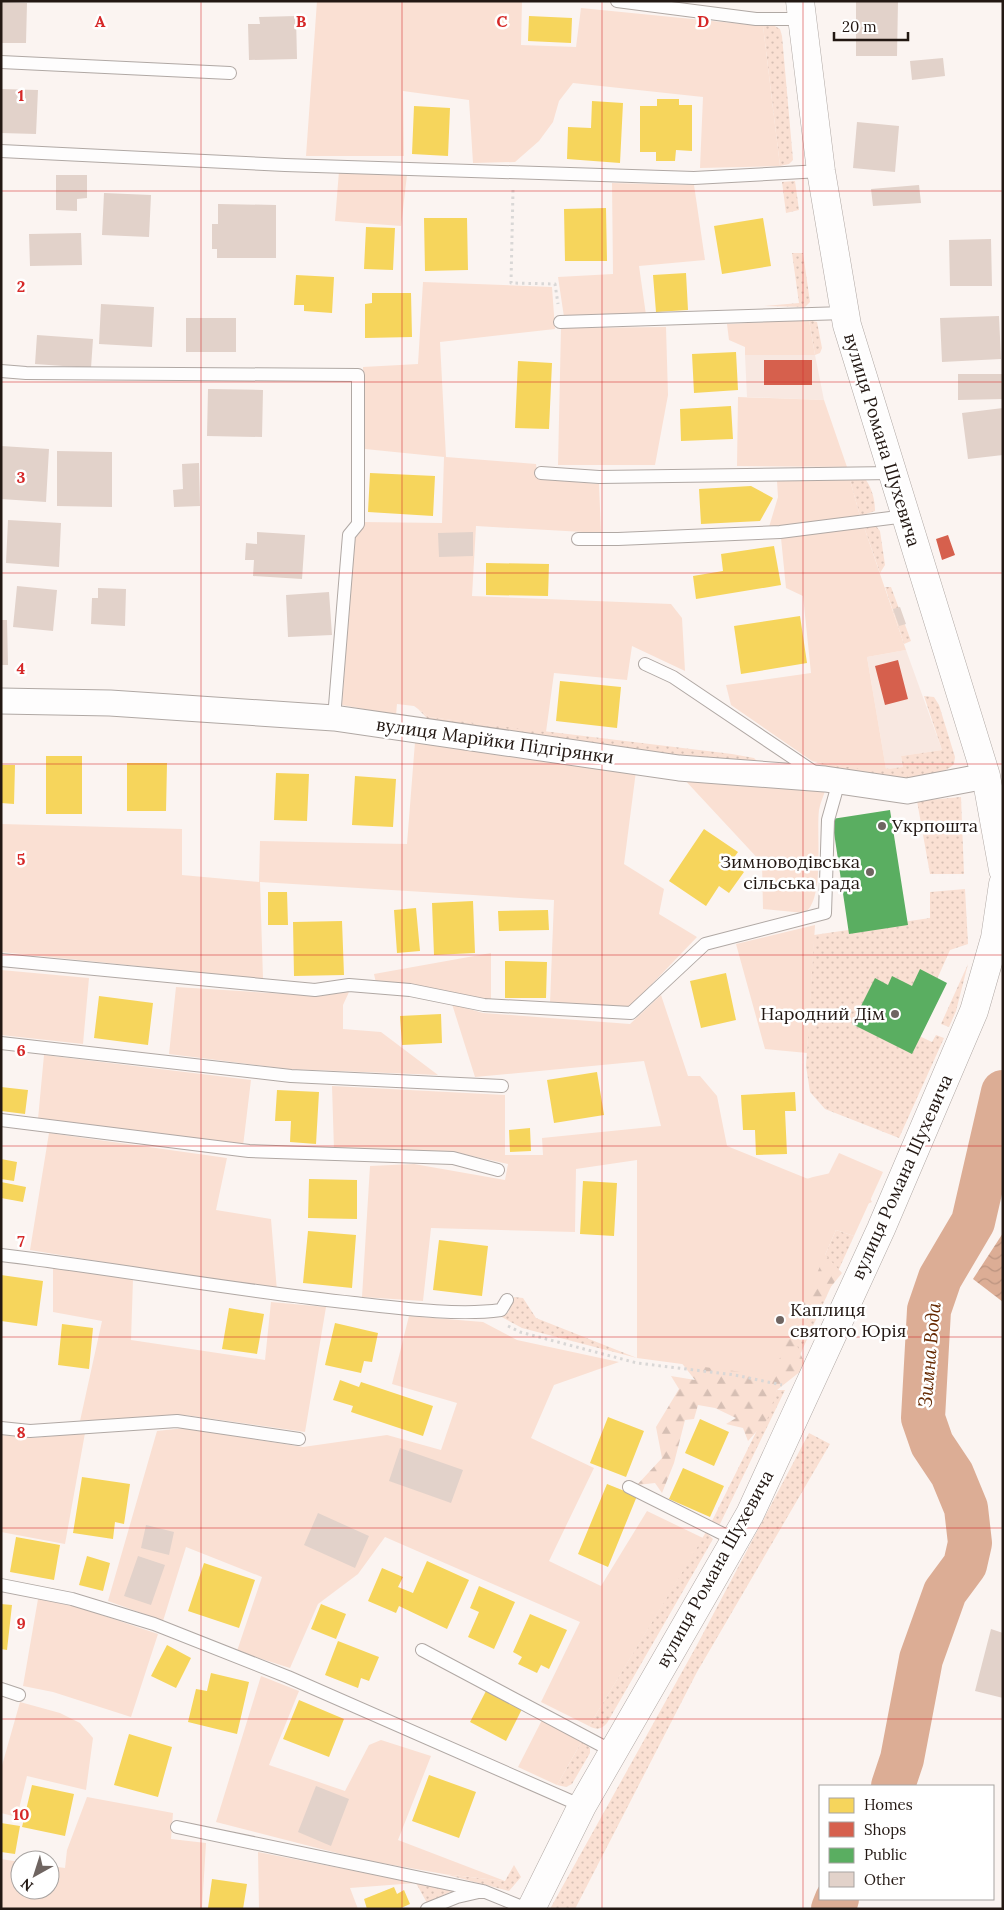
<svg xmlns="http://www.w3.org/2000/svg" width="1004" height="1910" viewBox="0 0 1004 1910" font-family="Lora,serif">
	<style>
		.built { fill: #f8e8e1 }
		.grass { fill: url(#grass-dots) }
		.forest { fill: url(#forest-firs) }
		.garden { fill: #fae0d3 }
		.water { fill: url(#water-waves) }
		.homes { fill: #f6d55c }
		.shops { fill: #d6604d }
		.public { fill: #5aae61 }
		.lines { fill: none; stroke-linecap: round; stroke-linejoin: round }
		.river { stroke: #dcad95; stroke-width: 44 }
		.building { fill: #e2d2ca }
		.service-casing { stroke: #b0a8a4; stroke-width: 14 }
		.minor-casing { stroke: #b0a8a4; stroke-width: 27 }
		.secondary-casing { stroke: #b0a8a4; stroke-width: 29 }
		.path { stroke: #d9d7d6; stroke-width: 3; stroke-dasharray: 2.5 4; stroke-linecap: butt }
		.service { stroke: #fefdfd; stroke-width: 12 }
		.minor { stroke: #fefdfd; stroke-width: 25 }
		.secondary { stroke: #fefdfd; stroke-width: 28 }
		.grid { fill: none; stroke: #d62828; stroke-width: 1; stroke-opacity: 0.55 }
		.poi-dot { fill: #6f6561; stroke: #fff; stroke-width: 2 }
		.labels { text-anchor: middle; stroke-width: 5; stroke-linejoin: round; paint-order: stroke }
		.street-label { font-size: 18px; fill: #231813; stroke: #fff }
		.poi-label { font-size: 18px; fill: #231813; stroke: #fff; text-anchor: start }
		.water-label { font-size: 19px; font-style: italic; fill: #652902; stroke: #fff }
		.grid-label { font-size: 16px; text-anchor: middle; font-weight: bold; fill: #d62828; stroke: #fff; stroke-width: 5; stroke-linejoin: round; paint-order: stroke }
	</style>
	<defs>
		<pattern id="grass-dots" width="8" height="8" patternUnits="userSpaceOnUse" patternTransform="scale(1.25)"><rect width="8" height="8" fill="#fae0d3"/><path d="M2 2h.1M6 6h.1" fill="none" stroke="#d6bfb4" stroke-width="1.8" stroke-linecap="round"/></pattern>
		<pattern id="forest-firs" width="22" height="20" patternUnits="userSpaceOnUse" patternTransform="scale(1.25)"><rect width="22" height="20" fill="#fae0d3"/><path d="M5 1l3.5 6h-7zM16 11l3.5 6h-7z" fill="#d6bfb4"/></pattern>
		<pattern id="water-waves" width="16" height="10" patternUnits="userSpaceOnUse" patternTransform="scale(1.25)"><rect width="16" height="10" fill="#dcad95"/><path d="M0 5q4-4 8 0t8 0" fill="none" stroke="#bc9480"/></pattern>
	</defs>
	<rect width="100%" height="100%" fill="#fbf4f1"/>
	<!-- built -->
	<path class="built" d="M745 355H815L824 400 747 397Z
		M906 650 942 750 901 756 903 767 886 769 867 657Z"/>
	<!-- grass -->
	<path class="grass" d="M773 25 780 29 782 36 793 160 789 164 780 166 763 26Z
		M795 181 799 210 786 213 782 182Z
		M792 253H803L810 302 805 307 764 306 799 303Z
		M809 320 817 322 822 348 820 353 815 355Z
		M850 480H866C872 489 875 500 875 511L860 516Z
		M876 526 880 531 885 565 880 573 864 527Z
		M885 587H891L911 641 904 644Z
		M924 696 934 697 939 705 955 757 954 764C937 782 876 780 853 775 839 772 826 766 812 761 843 766 872 772 903 767L901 756 942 750Z
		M418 709 429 717 732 754 754 758 760 764 678 757 430 721Z
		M961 797 964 874H930L917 801Z
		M965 889 968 944 950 950 934 986 885 1020 932 1042 936 1035 944 1038 899 1138 825 1109 810 1092 806 1066 814 935 930 918V892Z
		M968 964 956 1011 949 1027 941 1024Z
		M836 1230 854 1236 789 1379 772 1376Z
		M514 1297 523 1298 536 1318 637 1358 522 1328 498 1315 508 1313Z
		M777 1390H785L720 1524 711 1523Z
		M809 1433 830 1444 697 1672 575 1909H550L697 1645Z
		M706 1532 713 1539 607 1723C601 1730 597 1730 589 1726Z
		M582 1741 590 1748V1753L572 1784 566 1787 557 1785Z
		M514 1865 521 1877 509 1891 444 1874 505 1881Z
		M416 1883 454 1890 427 1903Z"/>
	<!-- forest -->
	<path class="forest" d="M853 1168 872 1202 853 1210 819 1248 842 1273 809 1314 796 1343 806 1367 777 1390 767 1420 748 1441 743 1428 726 1424 736 1418 715 1408 698 1405 694 1419 685 1420 674 1463 662 1493 655 1483 637 1485 662 1458 656 1427 679 1389 671 1376 695 1380 673 1352 765 1192 813 1177Z"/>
	<!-- garden -->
	<path class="garden" d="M317 1H522L521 45 576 47 581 8 763 26 780 166 700 168 703 97 573 83 559 101 553 122 539 141 515 162 473 163 469 100 403 91 404 156H306Z
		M339 171 407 175 401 226 335 221Z
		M612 183 694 185 705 260 639 266 646 315 564 317 558 277 613 274Z
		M423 282 552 287 555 329 440 342 446 457 536 464 538 479 599 484 601 533 476 526 472 596 671 604 682 618 685 671 632 646 627 680 554 673 546 732 429 717 414 706 397 704 396 715 342 705 354 539 359 534 362 522 442 523 444 457 365 449 363 367 418 364Z
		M809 320 815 355H745V347L729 340 727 324Z
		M666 327 668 395 655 465H558L561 328Z
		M738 397 824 400 847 467 737 466Z
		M850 480 860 516 769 527 778 497 777 481Z
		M864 527 906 650 867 657 886 769H860L812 761 731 705 726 685 811 673 803 596 786 588 781 538Z
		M415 742 636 771 624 864 664 889 659 914 697 937 630 1007 550 1003 554 900 260 882 263 979 1 952V824L182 829V875L259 882 260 841 407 844Z
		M682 777 825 791C823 797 820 804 819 810 816 835 825 898 805 913L763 909 762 863Z
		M815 925 807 1053 765 1049 736 944Z
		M491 953V1000L376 983 374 974Z
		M1 970 89 978 83 1044 1 1035Z
		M176 987 319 996 349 992 343 1005V1029L381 1032 438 1075 288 1069 169 1054Z
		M661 995 688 1076H700L717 1096 727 1146 823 1185 839 1153 883 1172 854 1236 836 1230 772 1376 637 1358V1160L576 1169 575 1232 431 1228 423 1301 362 1297 370 1166 414 1164 505 1180 508 1164 454 1152 334 1150 332 1086 505 1095V1155H543L542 1138 661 1126 644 1061 475 1077 452 1004 483 1013 630 1024Z
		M44 1055 251 1080 243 1146 38 1119Z
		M49 1133 227 1158 216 1210 271 1219 277 1291 30 1250Z
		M53 1268 133 1279 131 1340 265 1360 271 1302 326 1307 305 1432 185 1415 80 1421 102 1321 53 1312Z
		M409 1316 483 1322 517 1340 619 1362 554 1385 531 1438 594 1468 549 1561 601 1586 647 1511 703 1538 589 1726 541 1702 580 1622 385 1537 358 1574 318 1604 290 1668 237 1651 262 1577 186 1547 163 1621 108 1601 157 1431 184 1428 303 1447 387 1435 441 1450 457 1403 392 1384Z
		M85 1433 65 1544 1 1532V1435L33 1438Z
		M38 1599 78 1607 158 1634 131 1717 53 1692 23 1686Z
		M261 1676 299 1691 269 1765 345 1791 369 1745 381 1740 431 1756 398 1840 505 1881 444 1874 364 1860 216 1822Z
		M20 1702 60 1713 80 1723 93 1738 86 1790 27 1776 17 1817 1 1813V1769Z
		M543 1718 582 1741 557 1785 518 1767Z
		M87 1797 173 1813 171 1839 206 1843 202 1909H1V1859L20 1862V1890H50V1866L65 1868 67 1850Z
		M258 1852 416 1883 350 1888 358 1909H259Z"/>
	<!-- water -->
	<path class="water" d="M1003 1233V1302L973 1279Z"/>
	<!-- homes -->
	<path class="homes" d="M529 16 572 18 571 43 528 41Z
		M657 99H679V105H692V151L676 150 675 161H656V152H640V106H657Z
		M592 101 623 103 620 163 567 159 568 127 591 128Z
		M414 106 450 108 448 156 412 154Z
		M606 208 607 261H565L564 209Z
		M424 218H467L468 270 425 271Z
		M763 218 771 266 722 274 714 226Z
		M366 227 395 228 393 270 364 269Z
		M686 273 688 310 656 312 653 275Z
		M296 275 334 277 332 313 304 311V305H294Z
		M372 293H411L412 337 365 338V304L372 303Z
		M736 352 738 390 694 393 692 354Z
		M518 361 552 363 549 429 515 428Z
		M731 406 733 439 681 441 680 409Z
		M370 473 435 476 433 516 368 512Z
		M751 486 773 498 760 521 701 524 699 489Z
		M774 546 781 585 696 599 693 576 723 571 721 554Z
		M486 563 549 564 548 596 486 595Z
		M800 616 807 663 741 674 734 626Z
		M560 681 621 687 617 728 556 721Z
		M46 756H82V814H46Z
		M127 763H167L166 811H127Z
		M1 765H15L14 804 1 803Z
		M276 773 309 774 307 821 274 820Z
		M355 776 396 779 393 827 352 825Z
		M704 829 738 852 730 863 744 872 729 893 719 886 706 906 669 881Z
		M268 892H287L288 925H268Z
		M473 901 475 953 434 955 432 903Z
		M416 908 420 951 397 953 394 910Z
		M548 910 549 930 499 931 498 911Z
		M342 921 344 975 294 976 293 922Z
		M505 961 547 962 546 998H505Z
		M726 973 736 1020 701 1028 690 981Z
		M99 996 153 1003 148 1045 94 1038Z
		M441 1014 442 1043 402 1045 400 1016Z
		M597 1072 604 1115 554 1123 547 1080Z
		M1 1087 28 1090 25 1114 1 1111Z
		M277 1090 319 1092 316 1144 290 1142 291 1121H275Z
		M795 1092 796 1111H785L787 1154 756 1155 755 1130H743L741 1095Z
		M530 1128 531 1151 510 1152 509 1130Z
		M1 1159 17 1162 14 1181 1 1179Z
		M309 1179 357 1180V1219L308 1218Z
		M583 1181 617 1183 614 1236 580 1234Z
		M1 1182 26 1187 23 1202 1 1198Z
		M308 1231 356 1235 352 1288 303 1283Z
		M439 1240 488 1246 482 1296 433 1290Z
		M1 1275 43 1281 37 1326 1 1321Z
		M229 1308 264 1314 257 1354 222 1349Z
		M335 1323 378 1333 372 1362 364 1361 361 1373 325 1365Z
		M62 1324 93 1328 89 1369 58 1365Z
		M340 1380 359 1387 361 1382 433 1406 423 1436 351 1412 353 1406 333 1400Z
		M608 1417 644 1431 626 1477 590 1463Z
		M700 1419 729 1432 714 1466 685 1453Z
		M683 1468 724 1486 710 1517 669 1499Z
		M82 1477 130 1484 124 1524 115 1522 113 1539 73 1533Z
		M607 1484 637 1496 608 1567 578 1554Z
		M16 1537 60 1545 54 1580 10 1572Z
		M87 1556 110 1563 103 1591 79 1585Z
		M427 1561 469 1580 447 1629 399 1606 396 1613 368 1601 382 1568 403 1577 398 1587 413 1593Z
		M204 1563 255 1580 239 1628 188 1611Z
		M479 1586 515 1602 494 1649 468 1637 479 1612 470 1608Z
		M1 1604 12 1605 7 1650 1 1649Z
		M321 1604 346 1614 336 1639 311 1629Z
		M530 1614 567 1630 549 1669 541 1665 537 1673 518 1664 522 1657 513 1652Z
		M338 1641 379 1657 369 1681 361 1678 358 1688 325 1675Z
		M167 1645 191 1658 176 1688 151 1676Z
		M211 1673 249 1682 237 1734 188 1722 196 1689 207 1691Z
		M486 1691 522 1709 506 1741 470 1722Z
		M299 1700 344 1719 329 1757 283 1739Z
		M129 1734 172 1747 158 1797 114 1785Z
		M429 1775 476 1792 459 1838 412 1821Z
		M32 1785 74 1794 65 1836 22 1827Z
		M1 1823 20 1826 15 1854 1 1852Z
		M212 1879 247 1884 243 1909 208 1908Z
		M394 1887 397 1894 404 1890 410 1904 399 1909H367L364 1899Z"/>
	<!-- shops -->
	<path class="shops" d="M764 360H812V385H764Z
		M948 535 955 555 942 560 936 539Z
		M898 660 908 699 885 705 875 666Z"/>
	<!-- public -->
	<path class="public" d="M890 810 908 925 849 934 832 819Z
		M920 969 947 983 912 1054 852 1024 875 978 888 985 892 976 912 986Z"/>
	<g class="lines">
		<!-- river -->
		<path class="river" d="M893 1786 902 1759 921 1659 945 1592 965 1565 970 1543 966 1508 952 1474 932 1444 923 1418 929 1310 940 1278 973 1222 1003 1092
			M833 1909 837 1899"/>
	</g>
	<!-- building -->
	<path class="building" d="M856 1H898L897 56H856Z
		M1 2 27 3 26 43H1Z
		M296 16 297 59 249 60 248 24H260L259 17Z
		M943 58 945 76 912 80 910 61Z
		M1 89 38 90 36 134 1 133Z
		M857 122 899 126 895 172 853 168Z
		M56 175H87V198L77 199V211L56 210Z
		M919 185 921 203 873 206 871 189Z
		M104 193 151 195 149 237 102 235Z
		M218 204 276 205V258H217V249H212V224H218Z
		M81 233 82 265 30 266 29 234Z
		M991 239 992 286H950L949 240Z
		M101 304 154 307 152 347 99 344Z
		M999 316 1001 359 942 362 940 318Z
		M186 318H236V352H186Z
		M37 335 93 339 91 368 35 364Z
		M958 374H1003V399L958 400Z
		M208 389 263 390 262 437 207 436Z
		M1003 408V455L968 459 962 413Z
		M1 446 49 449 46 502 1 499Z
		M57 451 112 452V507L57 506Z
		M199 463 200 506 174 507 173 490 183 489 182 464Z
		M8 520 61 523 59 567 6 563Z
		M257 532 305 535 302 579 253 576 254 560H245L246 543 257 544Z
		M473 532V556L439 557 438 533Z
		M17 586 57 590 53 631 13 627Z
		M98 588 126 589 125 626 91 624 92 598H98Z
		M329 592 332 635 288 637 286 595Z
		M900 607 906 624 899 626 893 609Z
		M1 620H7L8 665H1Z
		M400 1448 463 1470 451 1503 389 1481Z
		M318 1513 369 1536 355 1568 304 1545Z
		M146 1525 174 1532 169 1555 141 1548Z
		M138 1556 165 1565 151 1605 124 1596Z
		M991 1629 1003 1633V1698L975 1691Z
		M316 1786 349 1799 331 1846 298 1832Z"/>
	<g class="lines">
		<!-- service casing -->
		<g class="service-casing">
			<path id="service" d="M617 1 756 19H802
				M1 62 230 73
				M1 151 285 165 694 178 821 171
				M560 322 845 313
				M1 371 26 373 358 375V524L349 535 334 718
				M541 473 599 477 893 473
				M578 539H618L780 532 906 516
				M645 664 673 677 817 774
				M1 960 315 990 349 985 410 990 484 1005 631 1013 705 944 825 913 828 820 839 781
				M1 1043 291 1076 502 1086
				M1 1120 249 1151 453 1158 498 1170
				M1 1255C119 1269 236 1291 354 1303 399 1308 457 1316 501 1310L507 1300
				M1 1428 30 1431 177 1421 299 1439
				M629 1487 735 1540
				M1 1585 72 1599 154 1624 288 1677 582 1806
				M422 1650 614 1752
				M1 1689 19 1695
				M177 1827 483 1891
				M427 1909 457 1897 483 1891 527 1909"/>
		</g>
		<!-- minor casing -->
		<g class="minor-casing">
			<path id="minor" d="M1 701 110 703 334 718 679 768 825 779 907 791 986 776"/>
		</g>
		<!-- secondary casing -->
		<g class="secondary-casing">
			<path id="secondary" d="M800 1 821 171 847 325 986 776 1003 870
				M531 1909 582 1806 750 1514 881 1229 974 1011 995 938 1003 884"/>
		</g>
		<!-- path -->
		<path class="path" d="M513 190 511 283 555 284 558 304
			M508 1326 520 1332 637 1363 735 1375 782 1385"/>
		<!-- service -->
		<use href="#service" class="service"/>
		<!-- minor -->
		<use href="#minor" class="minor"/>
		<!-- secondary -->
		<use href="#secondary" class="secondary"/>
	</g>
	<!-- grid -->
	<path class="grid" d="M201 1V1909M402 1V1909M602 1V1909M803 1V1909M1 191H1003M1 382H1003M1 573H1003M1 764H1003M1 955H1003M1 1146H1003M1 1337H1003M1 1528H1003M1 1719H1003"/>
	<!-- markers -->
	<g class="poi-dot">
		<circle cx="882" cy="826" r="5"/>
		<circle cx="870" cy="872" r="5"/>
		<circle cx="895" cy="1014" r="5"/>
		<circle cx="780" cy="1320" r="5"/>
	</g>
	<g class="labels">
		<!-- street labels -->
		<g class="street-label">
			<text transform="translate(882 440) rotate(73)" y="6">вулиця Романа Шухевича</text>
			<text transform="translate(495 741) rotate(8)" y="6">вулиця Марійки Підгірянки</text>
			<text transform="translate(902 1177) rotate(-66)" y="6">вулиця Романа Шухевича</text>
			<text transform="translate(715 1569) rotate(-61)" y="6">вулиця Романа Шухевича</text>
		</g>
		<!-- poi labels -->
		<g class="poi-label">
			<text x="892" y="832">Укрпошта</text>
			<text x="860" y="868" text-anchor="end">Зимноводівська<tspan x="860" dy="21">сільська рада</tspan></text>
			<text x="885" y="1020" text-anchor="end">Народний Дім</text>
			<text x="790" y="1316">Каплиця<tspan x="790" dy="21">святого Юрія</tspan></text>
		</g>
		<!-- water labels -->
		<g class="water-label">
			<text transform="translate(929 1355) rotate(-85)" y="7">Зимна Вода</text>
		</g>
	</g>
	<g class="grid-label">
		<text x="100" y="27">A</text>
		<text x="301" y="27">B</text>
		<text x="502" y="27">C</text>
		<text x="703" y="27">D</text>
		<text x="21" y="101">1</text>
		<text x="21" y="292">2</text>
		<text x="21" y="483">3</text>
		<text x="21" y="674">4</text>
		<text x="21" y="865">5</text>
		<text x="21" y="1056">6</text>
		<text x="21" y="1247">7</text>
		<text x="21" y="1438">8</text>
		<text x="21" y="1629">9</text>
		<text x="21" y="1820">10</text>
	</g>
	<!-- border -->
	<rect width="1004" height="1910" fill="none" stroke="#231813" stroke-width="5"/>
	<!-- legend -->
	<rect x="819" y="1785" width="175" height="115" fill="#ffffff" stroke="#a7a3a1"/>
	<rect x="829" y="1798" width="25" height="15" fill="#f6d55c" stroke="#a7a3a1"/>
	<text x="864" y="1810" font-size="15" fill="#231813">Homes</text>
	<rect x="829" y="1822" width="25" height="15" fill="#d6604d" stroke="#a7a3a1"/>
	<text x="864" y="1835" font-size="15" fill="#231813">Shops</text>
	<rect x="829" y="1848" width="25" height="15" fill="#5aae61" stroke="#a7a3a1"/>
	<text x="864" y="1860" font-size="15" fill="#231813">Public</text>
	<rect x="829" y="1872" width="25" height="15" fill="#e2d2ca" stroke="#a7a3a1"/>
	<text x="864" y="1885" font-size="15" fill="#231813">Other</text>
	<!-- north arrow -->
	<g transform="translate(35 1875) rotate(219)"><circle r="24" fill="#ffffff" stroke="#a7a3a1"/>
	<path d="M0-4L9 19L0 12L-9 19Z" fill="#6f6561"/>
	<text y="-8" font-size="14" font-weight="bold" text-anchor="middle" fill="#231813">N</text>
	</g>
	<!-- scale -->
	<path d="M834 32v8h74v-8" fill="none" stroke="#231813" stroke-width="2.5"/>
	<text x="842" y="32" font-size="15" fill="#231813" stroke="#ffffff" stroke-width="4" paint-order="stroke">20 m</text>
</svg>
